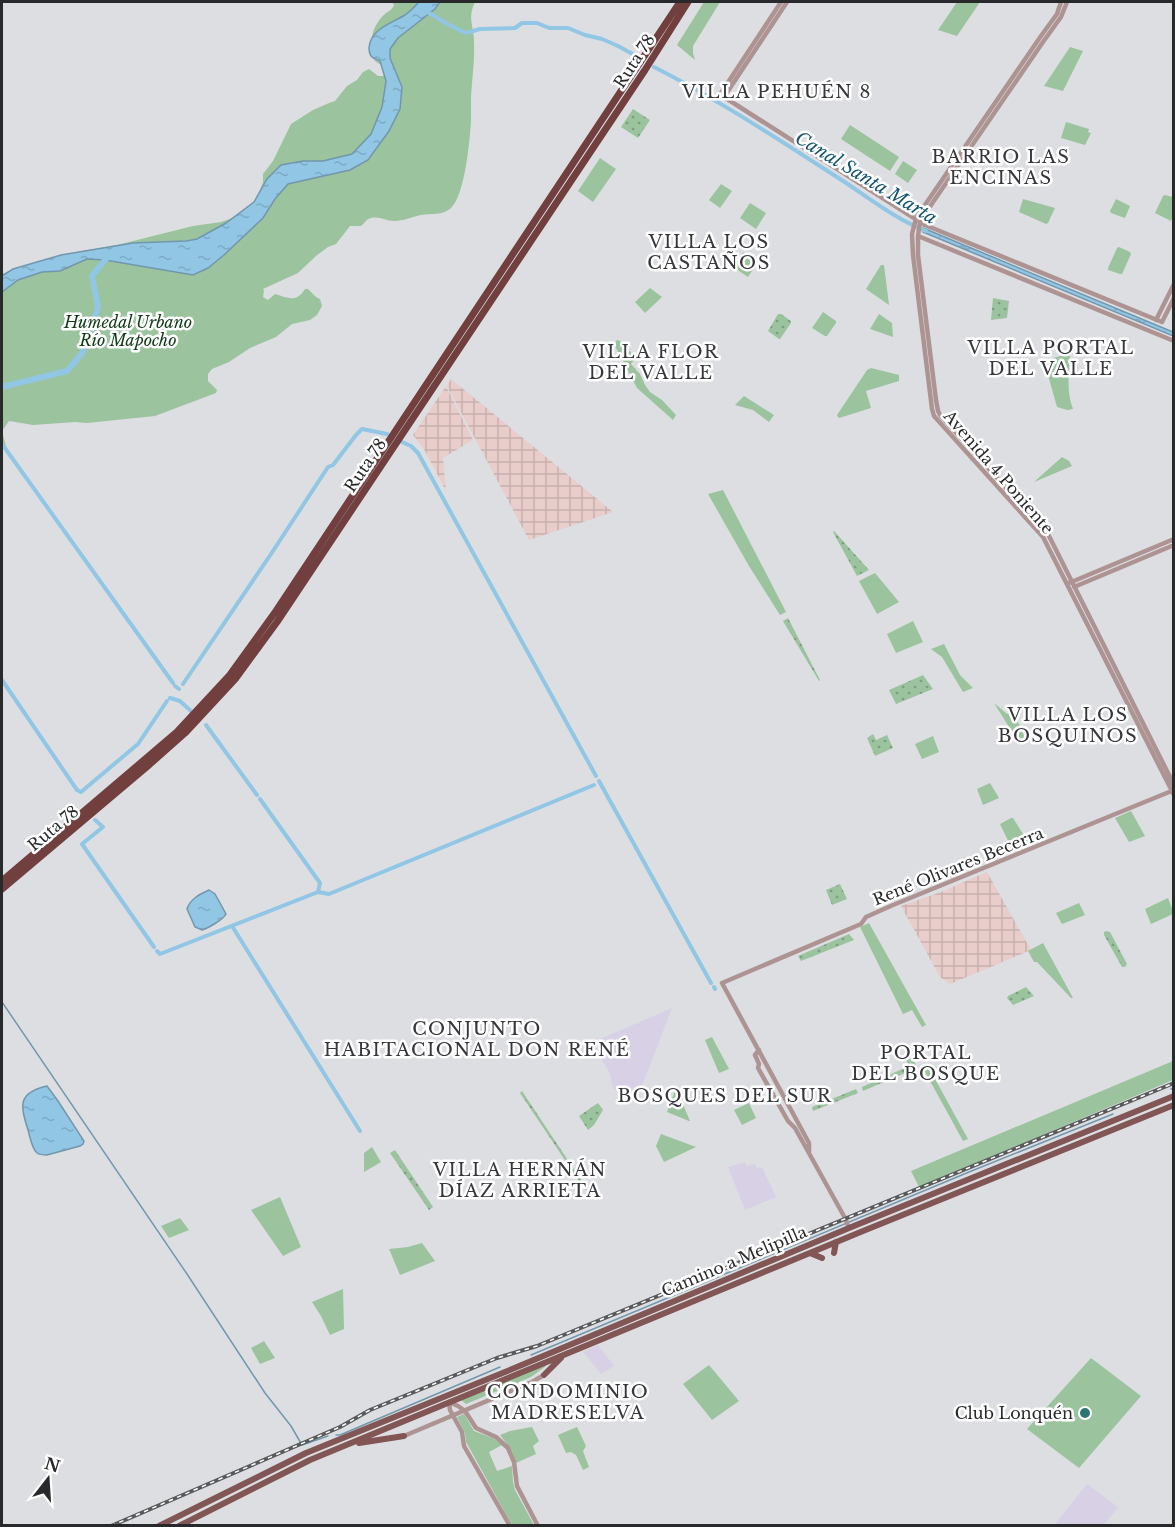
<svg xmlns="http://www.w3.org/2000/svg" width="1175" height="1527" viewBox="0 0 1175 1527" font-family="'Libre Baskerville',serif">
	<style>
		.industrial { fill: url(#industrial-grid) }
		.education { fill: #d8d0e5 }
		.grass { fill: url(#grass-dots) }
		.park { fill: #9bc39e }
		.water { fill: url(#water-ripples); stroke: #7297ac; stroke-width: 1.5 }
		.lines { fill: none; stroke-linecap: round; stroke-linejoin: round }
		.stream { stroke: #7297ac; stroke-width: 1.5 }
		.canal { stroke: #91c6e4; stroke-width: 4 }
		.river { stroke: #91c6e4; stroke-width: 6 }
		.tertiary { stroke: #ad9492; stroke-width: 4.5 }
		.primary { stroke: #815654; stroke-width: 6 }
		.motorway { stroke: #713f3e; stroke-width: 7 }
		.rail-casing { stroke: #595a5c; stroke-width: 4 }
		.rail { stroke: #fff; stroke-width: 1.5; stroke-dasharray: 4.5; stroke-linecap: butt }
		.poi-dot { fill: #2b7573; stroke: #fff; stroke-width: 2 }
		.labels { text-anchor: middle; stroke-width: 5; stroke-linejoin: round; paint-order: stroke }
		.street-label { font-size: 16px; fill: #28292a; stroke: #fff }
		.park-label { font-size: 16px; font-style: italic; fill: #0e3b17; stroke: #fff }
		.poi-label { font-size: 16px; fill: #28292a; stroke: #fff; text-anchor: end }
		.neighbourhood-label { font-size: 18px; letter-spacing: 1.5px; fill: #37373b; stroke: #fff }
		.water-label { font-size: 18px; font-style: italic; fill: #135472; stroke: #fff }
	</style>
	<defs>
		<pattern id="industrial-grid" width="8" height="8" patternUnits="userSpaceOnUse" patternTransform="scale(1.5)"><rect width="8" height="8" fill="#e8cdca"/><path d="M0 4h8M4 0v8" fill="none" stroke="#c7b0ae"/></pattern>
		<pattern id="grass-dots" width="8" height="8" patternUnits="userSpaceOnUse" patternTransform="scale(1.5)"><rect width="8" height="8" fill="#9bc39e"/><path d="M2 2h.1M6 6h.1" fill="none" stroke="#7e9e81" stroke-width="1.8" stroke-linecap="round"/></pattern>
		<pattern id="water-ripples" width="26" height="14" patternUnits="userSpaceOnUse" patternTransform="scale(1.5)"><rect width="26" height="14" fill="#91c6e4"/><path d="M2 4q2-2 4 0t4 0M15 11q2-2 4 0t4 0" fill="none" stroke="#7daac4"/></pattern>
	</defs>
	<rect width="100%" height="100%" fill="#dddee2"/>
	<!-- industrial -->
	<path class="industrial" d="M451 379 512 429 613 512 529 540 447 386Z
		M446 386 473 440 443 458 446 491 424 449 413 435Z
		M987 872 1031 950 950 984 940 977 901 906 941 892Z"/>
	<!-- education -->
	<path class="education" d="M672 1008 637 1099 613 1089 610 1073 591 1043Z
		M745 1162 746 1166 755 1164 757 1169 762 1167 776 1197 745 1210 728 1167Z
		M598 1345 614 1366 601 1374 583 1352Z
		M1087 1484 1118 1507 1104 1525H1054Z"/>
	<!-- grass -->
	<path class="grass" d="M633 109 650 120 638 138 621 127Z
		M993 298 1009 301 1007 318 991 320Z
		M778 314H781L791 321V323L780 339H779L768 331Z
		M834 531 869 570 857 576 833 532Z
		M788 618 820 680 819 681 783 621Z
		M923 675 933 689 896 704 889 690Z
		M873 734 876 740 887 735 893 748 875 756 867 738Z
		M840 884 847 899 832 905 826 890Z
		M1106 931 1110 932 1127 964 1125 967H1122L1104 935V932Z
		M849 934 854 940 801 961 798 956Z
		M1026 987 1034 996 1013 1005 1007 998 1008 996Z
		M912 1056 917 1068 863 1091 862 1087 909 1066 906 1059Z
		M856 1089 858 1093 813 1111 812 1107Z
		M522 1091 587 1189 585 1190 520 1093Z
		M598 1103 603 1110 594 1125 588 1130 579 1116Z
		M395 1150 433 1207 429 1210 390 1153Z"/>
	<!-- park -->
	<path class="park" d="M392 2H475C467 18 474 26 474 42 475 60 472 78 471 97 471 104 471 112 471 120 470 139 465 195 451 208 442 216 431 213 421 215 412 217 403 221 394 221 386 221 379 216 371 218 366 219 365 223 361 226H350L336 244 328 247 316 256 298 273 263 289 264 291 263 297 268 300 275 294C289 298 296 303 305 289H308L316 297 320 299 322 306 317 315 310 320 292 324 276 337 250 348 229 362 212 369 208 374V381L217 390 216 393 155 416 87 423 75 422 33 425 9 421 2 431 6 446 5 449 2 447V274L19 267 82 251 117 245 193 226 221 222 235 217 254 206 263 182V174L273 161 291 124 313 110 329 103 335 101 347 86 357 80 363 72 369 69 378 76H383L384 75 382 65C375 62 373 60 372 52 369 37 375 22 386 13 389 11 391 10 393 7L394 5Z
		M704 2H720L693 46V53L695 60 677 45Z
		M957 2H980L957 36 938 30Z
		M1070 47 1083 51 1063 91 1044 86Z
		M1066 122 1089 129 1088 132 1091 133 1085 145 1061 138Z
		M850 125 899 157 890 171 841 139Z
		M600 158 616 169 593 202 578 191Z
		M903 161 917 170 908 183 895 174Z
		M721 184 732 191 720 208 709 200Z
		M1165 195 1173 197V216L1171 221 1155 213 1163 196Z
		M1023 199 1055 208 1048 223 1046 224 1019 212Z
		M1116 199 1130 206 1125 218 1111 213 1110 211Z
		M750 203 766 213 756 229 740 218Z
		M1119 247 1130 252 1131 254 1122 274H1120L1108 270V268L1117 248Z
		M743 252 758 262 748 277 733 267Z
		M881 265H884L889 305 866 289Z
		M650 288 662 297 645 313 635 302Z
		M823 312 836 321V323L827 336H825L812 328Z
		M879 314 892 323 893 337 870 329Z
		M617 340 620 341 636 358 631 364 640 374 645 385 650 392 662 400 676 415 673 420 637 388 614 344Z
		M1070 353C1069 371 1066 392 1073 409L1067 410 1057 407 1044 361Z
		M871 368 899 375V381L866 391 871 408 839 418 838 417 837 415 867 370Z
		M744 396 774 415 769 422 753 410 735 405Z
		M1062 457 1069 461 1072 466 1034 482Z
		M723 490 786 612 780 615 749 566 708 494Z
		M875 573 899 602 877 614 859 581Z
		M913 621 923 642 896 653 887 634Z
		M944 644 960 675 973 688 963 692 942 657 931 649Z
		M994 703 1007 714 1013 711 1025 738 1018 741Z
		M933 736 939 752 922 759 915 744Z
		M990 783 999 798 983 805 977 789Z
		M1131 811 1145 836 1129 842 1115 818Z
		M1011 818H1013L1030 845 1013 851 1000 824Z
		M1168 898 1173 911V914L1151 924 1145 909Z
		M1079 903 1085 915 1062 924 1056 913Z
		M869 923 926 1025 922 1027 912 1010 903 1014 860 927Z
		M1043 943 1073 998H1071L1037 962H1034L1028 951Z
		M712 1037 729 1069 719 1073 705 1040Z
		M1173 1061V1080L919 1187 911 1171Z
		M929 1068 968 1139 963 1141 924 1070Z
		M676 1088 690 1121H689L667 1112Z
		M749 1103 756 1118 742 1125 734 1110Z
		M661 1134 696 1147 664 1162 656 1146Z
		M372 1147 381 1162 364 1172V1153Z
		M280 1197 301 1247 283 1256 251 1210Z
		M180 1218 189 1230 169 1238 161 1226Z
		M422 1243 435 1261 400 1275 389 1249 408 1247Z
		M343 1289 344 1329 330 1335 321 1316 312 1302Z
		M264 1341 275 1358 260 1364 251 1348Z
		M1091 1358 1141 1396 1079 1468 1027 1429Z
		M546 1365V1366L531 1377 466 1404 461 1400Z
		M709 1365 739 1401 712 1420 683 1384Z
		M464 1414 474 1431 493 1438 502 1445 489 1452 497 1471 512 1466 513 1482 515 1490 534 1525H512L466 1442 465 1433 457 1417Z
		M532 1427 539 1441 533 1446 536 1454 516 1463 512 1451 500 1435 510 1431Z
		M577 1427 586 1446 583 1451 589 1467 583 1470 576 1455 571 1452 566 1453 558 1435Z"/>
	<!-- water -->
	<path class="water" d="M419 2H440L435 9 398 38 390 49V58L402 87 400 109 389 131 368 160 350 170 288 184 275 199 263 218 224 255 208 268 193 275 105 260 87 259 60 271 42 272 18 280 2 292V276L13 269 61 255 133 243 186 241 197 239 226 223 254 202 267 179 281 165 303 161H323L352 154 371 134 382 107 386 81 380 61C377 59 374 59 372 57 369 54 369 51 369 48 370 29 392 23 405 15 411 11 415 6 419 2Z
		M923 228 1173 332V336L923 232Z
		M209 890 215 894 226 914C223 920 208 928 202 930L195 927 187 909C190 899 200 894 209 890Z
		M47 1086 58 1101 84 1141 83 1144 80 1146 47 1155C43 1155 40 1155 37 1153 32 1149 30 1137 28 1130 21 1107 16 1093 47 1086Z"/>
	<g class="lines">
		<!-- stream -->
		<path class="stream" d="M2 1002 187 1274 265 1393 291 1426 302 1445 328 1436
			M1171 1089 1174 1088
			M531 1355 969 1172 1113 1114
			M336 1435H340L500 1367"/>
		<!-- canal -->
		<path class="canal" d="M426 11 449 25 466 33 480 29 515 28 522 23H537L549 28H568L585 35 602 39 618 46 638 57
			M654 67C719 100 779 140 840 179 868 197 895 219 926 231
			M402 442 411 446 418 453 596 776
			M2 444 173 683
			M2 680 77 790 81 792 138 744 167 701
			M183 684 271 554 328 467 333 465 356 435 362 429 387 434
			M175 686 179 689
			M170 698 180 701 191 711
			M206 725 257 795
			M599 781 711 983
			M260 799 320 883 318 892
			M95 820 103 827 82 844 154 947
			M232 926 360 1131
			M157 951 160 954 318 892 329 894 594 785
			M714 987 715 989"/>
		<!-- river -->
		<path class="river" d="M2 387 67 371 83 352 98 307 92 276 109 255"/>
		<!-- tertiary -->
		<path class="tertiary" d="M781 2 721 93 724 97 925 225 1162 322 1174 298
			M1061 2 1057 14 1041 36 916 218 912 234 913 255 932 409 934 416 1043 537 1174 795
			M1067 2 1061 17 1043 42 920 221 918 236V255L936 400 938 411 940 415 1048 534 1174 785
			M724 97 787 2
			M918 236 1174 341
			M1156 320 1174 284
			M1069 583 1174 539
			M1074 587 1174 545
			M759 1050 755 1055 759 1064 758 1068 788 1121 795 1128 845 1218 849 1228
			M809 1152V1143L722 983 861 924 866 917 893 905 1174 790
			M404 1436 532 1382 544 1375
			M510 1526 464 1446 462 1432 450 1410 449 1402 458 1406 465 1411 476 1428 496 1437 508 1448 514 1462 517 1486 538 1526"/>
		<!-- primary -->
		<path class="primary" d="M810 1253 822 1258
			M834 1253 836 1242
			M544 1375 561 1358
			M359 1443 404 1436
			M159 1526 306 1453 505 1372 849 1228 1174 1096
			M179 1526 310 1460 863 1231 1174 1105"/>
		<!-- motorway -->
		<path class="motorway" d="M2 881 177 732 229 676 276 611 635 70 680 2
			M2 889 150 764 185 733 236 678 277 622 645 70 688 2"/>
		<!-- rail casing -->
		<g class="rail-casing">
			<path id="rail" d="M111 1526 340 1427 370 1410 419 1390 497 1358 537 1346 1174 1083"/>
		</g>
		<!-- rail -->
		<use href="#rail" class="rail"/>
	</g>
	<!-- markers -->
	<circle class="poi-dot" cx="1085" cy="1413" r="6"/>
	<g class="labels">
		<!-- street labels -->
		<g class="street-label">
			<text transform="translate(634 61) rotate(-57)" y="6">Ruta 78</text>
			<text transform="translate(365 465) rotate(-56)" y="6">Ruta 78</text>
			<text transform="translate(999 472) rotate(49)" y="6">Avenida 4 Poniente</text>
			<text transform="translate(53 828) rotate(-40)" y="6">Ruta 78</text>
			<text transform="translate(958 866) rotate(-22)" y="6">René Olivares Becerra</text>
			<text transform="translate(734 1261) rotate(-23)" y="6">Camino a Melipilla</text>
		</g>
		<!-- park labels -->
		<g class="park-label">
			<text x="128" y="328">Humedal Urbano<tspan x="128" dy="18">Río Mapocho</tspan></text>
		</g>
		<!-- poi labels -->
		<g class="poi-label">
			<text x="1073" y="1419">Club Lonquén</text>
		</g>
		<!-- neighbourhood labels -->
		<g class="neighbourhood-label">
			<text x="777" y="98">VILLA PEHUÉN 8</text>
			<text x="1001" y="163">BARRIO LAS<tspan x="1001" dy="21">ENCINAS</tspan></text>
			<text x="709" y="248">VILLA LOS<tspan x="709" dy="21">CASTAÑOS</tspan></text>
			<text x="1051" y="354">VILLA PORTAL<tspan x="1051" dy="21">DEL VALLE</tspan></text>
			<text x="651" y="358">VILLA FLOR<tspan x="651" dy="21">DEL VALLE</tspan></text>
			<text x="1068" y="721">VILLA LOS<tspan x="1068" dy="21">BOSQUINOS</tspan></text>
			<text x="477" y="1035">CONJUNTO<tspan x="477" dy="21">HABITACIONAL DON RENÉ</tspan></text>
			<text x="926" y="1059">PORTAL<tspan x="926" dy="21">DEL BOSQUE</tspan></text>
			<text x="725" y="1102">BOSQUES DEL SUR</text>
			<text x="520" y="1176">VILLA HERNÁN<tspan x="520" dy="21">DÍAZ ARRIETA</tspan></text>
			<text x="568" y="1398">CONDOMINIO<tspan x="568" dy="21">MADRESELVA</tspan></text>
		</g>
		<!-- water labels -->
		<g class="water-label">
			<text transform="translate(866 178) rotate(31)" y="6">Canal Santa Marta</text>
		</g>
	</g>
	<!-- border -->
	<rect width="1175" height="1527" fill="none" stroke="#28292a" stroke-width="6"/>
	<!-- north arrow -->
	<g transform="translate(48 1479) rotate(17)" stroke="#ffffff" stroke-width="4.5" paint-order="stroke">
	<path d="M0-4.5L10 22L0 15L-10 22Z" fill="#28292a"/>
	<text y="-9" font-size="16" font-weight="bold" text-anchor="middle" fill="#28292a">N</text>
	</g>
</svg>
